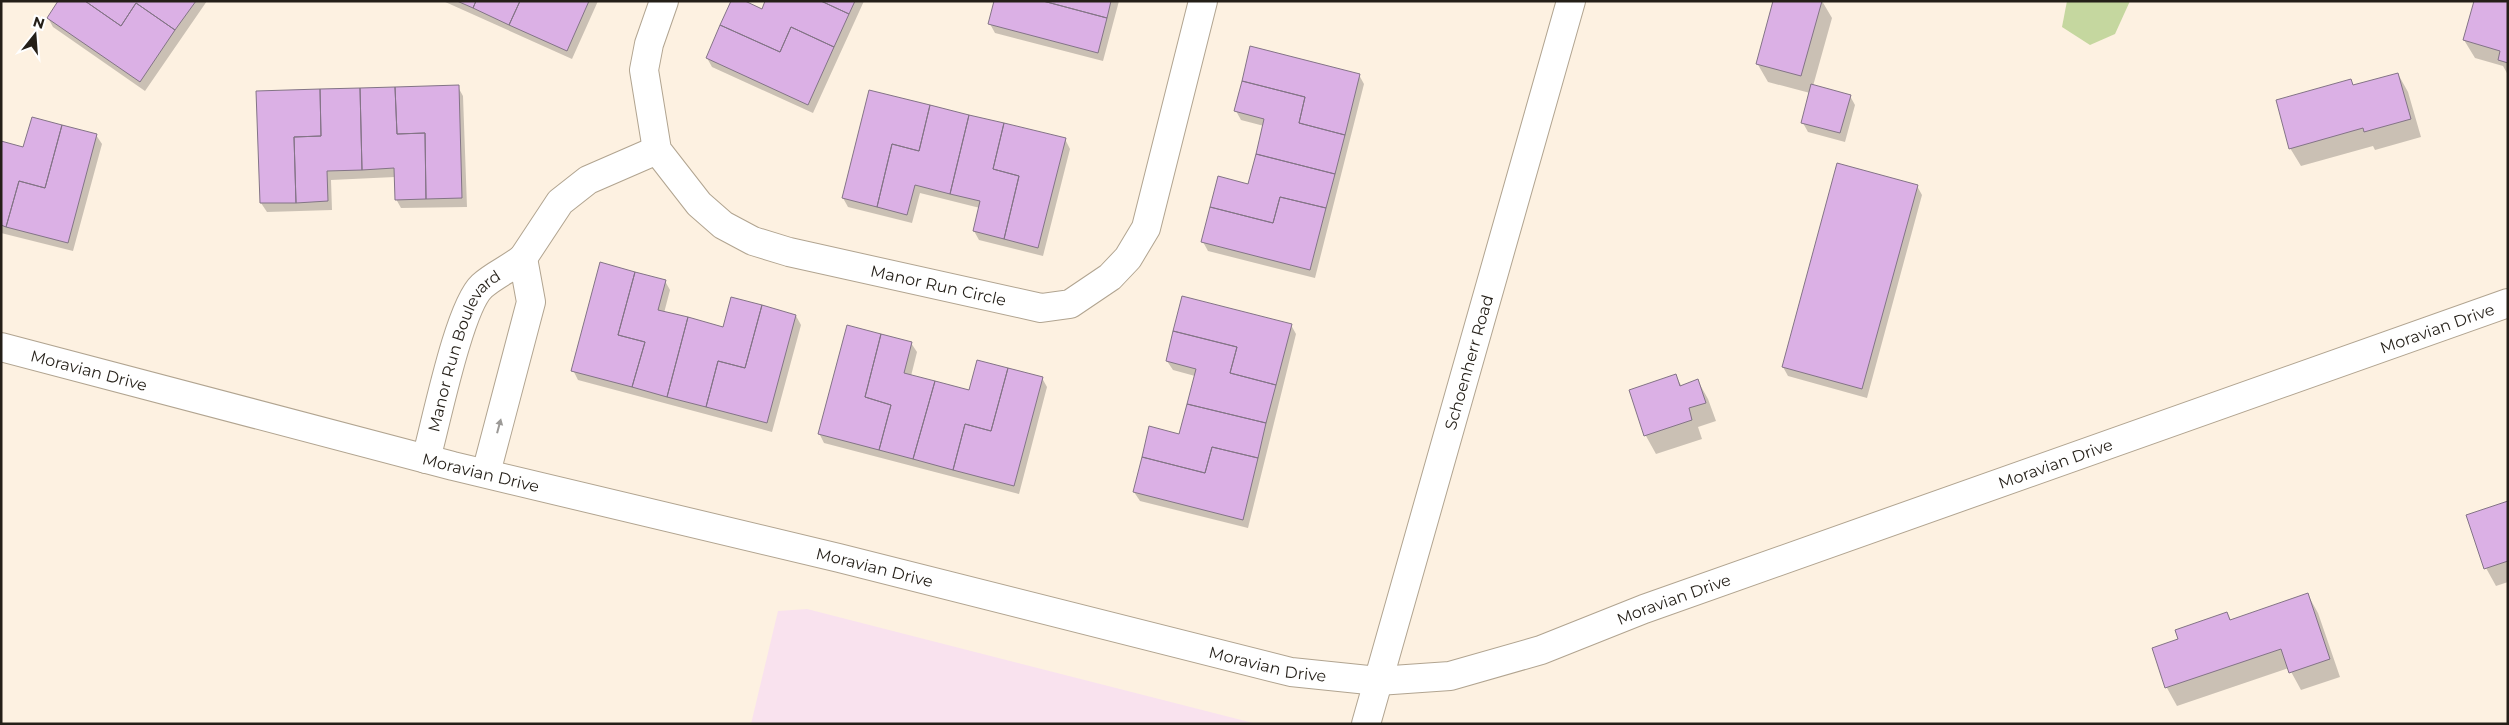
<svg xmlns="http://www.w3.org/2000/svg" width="2509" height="725" viewBox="0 0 2509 725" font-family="Montserrat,sans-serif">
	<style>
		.commercial { fill: #f9e2ee }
		.green { fill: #c5d79f }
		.shadow { fill: #0003 }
		.building { fill: #dbb0e5; stroke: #837486 }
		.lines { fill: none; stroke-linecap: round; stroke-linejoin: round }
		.minor-casing { stroke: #b1a490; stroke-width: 30 }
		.tertiary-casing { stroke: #b1a490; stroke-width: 30 }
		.secondary-casing { stroke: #b1a490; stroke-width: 30 }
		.minor { stroke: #fff; stroke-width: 28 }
		.tertiary { stroke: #fff; stroke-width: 28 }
		.secondary { stroke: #fff; stroke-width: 28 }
		.oneway { fill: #9c9a97 }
		.labels { text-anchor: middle; stroke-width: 4; stroke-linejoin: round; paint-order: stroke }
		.street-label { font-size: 16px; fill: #241f18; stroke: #fff }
	</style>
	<rect width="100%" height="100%" fill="#fdf1e1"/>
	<!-- commercial -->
	<path class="commercial" d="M807 609 1257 724H751L778 611Z"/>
	<!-- green -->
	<path class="green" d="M2067 1H2130L2115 34 2090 45 2062 27Z"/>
	<!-- shadow -->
	<path class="shadow" d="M60 1H207L145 91 53 27 48 18Z
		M443 1H598L572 59Z
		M767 1H864L813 113 712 67 707 58 763 10Z
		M996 1H1119L1103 61 995 33 990 24Z
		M1774 1H1822L1832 18 1813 86 1850 96 1855 105 1845 142 1808 132 1803 123 1810 93 1768 82 1757 63Z
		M2508 1V75L2503 66 2475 58 2464 40Z
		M2398 74 2408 92 2421 137 2375 150 2373 146 2301 166 2290 148 2354 86Z
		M1359 75 1364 84 1315 278 1208 251 1203 242 1249 186 1264 126 1241 120 1236 111Z
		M458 87 463 96 467 207 401 208 396 199 395 177 331 180 332 210 267 212 261 203Z
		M870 91 1065 139 1070 149 1043 256 979 240 974 231 980 208 920 193 912 223 848 207 843 198Z
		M96 135 102 144 73 251 1 233V142L24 149Z
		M1838 165 1917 186 1922 195 1867 398 1788 376 1783 367Z
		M665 281 670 290 664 313 724 328 796 316 801 325 772 432 578 380 573 370Z
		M1291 325 1296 334 1248 528 1140 501 1134 492 1180 436 1195 376 1173 370 1167 361Z
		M911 343 917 352 911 376 970 391 1042 378 1047 387 1019 494 824 443 819 433Z
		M1676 376 1682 387 1698 381 1708 399 1716 421 1698 427 1702 439 1656 454 1646 436 1631 390Z
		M2508 502V582L2496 586 2486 568Z
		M2308 595 2318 613 2340 677 2301 690 2289 668 2177 706 2167 688 2153 649 2179 640 2227 613 2231 621Z"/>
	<!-- building -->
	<path class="building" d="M58 1H85L121 26 136 3 175 30 140 82 47 18Z
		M85 1H196L175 30 136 3 121 26Z
		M457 1H476L473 8Z
		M476 1H520L509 25 473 8Z
		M520 1H589L567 51 509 25Z
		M731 1H745L762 9 765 1H821L849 14 834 47 791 27 780 52 720 25Z
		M821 1H855L849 14Z
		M994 1H1043L1107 18 1098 53 988 24Z
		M1043 1H1111L1107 18Z
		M1773 1H1822L1801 76 1756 64Z
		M2474 1H2508V63L2498 60 2500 51 2463 40Z
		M720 25 780 52 791 27 834 47 808 105 706 58Z
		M1250 46 1360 74 1345 135 1299 123 1305 97 1242 81Z
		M2398 73 2411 119 2364 132 2363 128 2289 149 2276 100 2351 79 2353 85Z
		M1242 81 1305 97 1299 123 1345 135 1335 174 1256 154 1264 119 1234 111Z
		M1811 84 1851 95 1840 133 1801 123Z
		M459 85 462 198 426 199 425 133 397 134 395 87Z
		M395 87 397 134 425 133 426 199 395 200 394 168 362 170 360 88Z
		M360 88 362 170 327 171 328 201 296 203 294 137 321 136 320 89Z
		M320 89 321 136 294 137 296 203H260L256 91Z
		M869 90 930 105 919 151 892 144 877 207 842 198Z
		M930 105 969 115 950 194 915 185 907 215 877 207 892 144 919 151Z
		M969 115 1004 123 993 169 1019 176 1004 239 973 231 980 201 950 194Z
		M32 117 62 125 45 188 19 181 6 227 1 225V141L23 147Z
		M1004 123 1066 138 1038 248 1004 239 1019 176 993 169Z
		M62 125 97 134 68 243 6 227 19 181 45 188Z
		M1256 154 1335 174 1326 208 1280 197 1273 223 1210 207 1218 176 1248 184Z
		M1837 163 1918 185 1862 389 1782 367Z
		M1280 197 1326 208 1310 270 1201 242 1210 207 1273 223Z
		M600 262 635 272 618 335 645 342 632 387 571 371Z
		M635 272 666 280 658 310 688 317 667 397 632 387 645 342 618 335Z
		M1182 296 1292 324 1276 385 1230 373 1237 347 1173 331Z
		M731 297 762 305 745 368 718 361 706 407 667 397 688 317 723 327Z
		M762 305 796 315 767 423 706 407 718 361 745 368Z
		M847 325 881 334 865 397 891 405 879 450 818 434Z
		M1173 331 1237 347 1230 373 1276 385 1266 423 1187 404 1196 369 1166 361Z
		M881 334 912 342 904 373 935 381 913 459 879 450 891 405 865 397Z
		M977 360 1008 368 991 431 965 424 953 470 913 459 935 381 969 390Z
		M1008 368 1043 377 1014 486 953 470 965 424 991 431Z
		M1676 374 1680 386 1698 379 1706 403 1689 408 1692 420 1644 436 1629 390Z
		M1187 404 1266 423 1258 458 1212 447 1205 473 1142 457 1149 426 1179 434Z
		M1212 447 1258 458 1243 520 1133 492 1142 457 1205 473Z
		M2508 501V561L2484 569 2466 515Z
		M2308 593 2330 659 2289 673 2281 649 2165 688 2152 648 2178 639 2175 630 2227 612 2230 620Z"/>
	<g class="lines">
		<!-- minor casing -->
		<g class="minor-casing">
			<g id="minor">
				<path id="s1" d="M664 1 649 44 644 70 657 150 699 204 723 225 753 241 789 252 1041 308 1070 304 1110 277 1128 258 1146 228 1203 1"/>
				<path d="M523 258 560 202 588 180 657 150"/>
				<path id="s2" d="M1 347 453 466 839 558 1291 672 1378 681"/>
				<path id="s3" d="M426 459C436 423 459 307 482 286 494 275 511 268 523 258L531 302 486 473"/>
			</g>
		</g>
		<!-- tertiary casing -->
		<g class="tertiary-casing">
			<g id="tertiary">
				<path id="s4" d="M1378 681 1450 676 1541 650 1644 609 2508 303"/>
			</g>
		</g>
		<!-- secondary casing -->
		<g class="secondary-casing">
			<g id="secondary">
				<path id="s5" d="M1366 724 1571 1"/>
			</g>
		</g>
		<!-- minor -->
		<use href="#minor" class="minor"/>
		<!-- tertiary -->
		<use href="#tertiary" class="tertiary"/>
		<!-- secondary -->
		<use href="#secondary" class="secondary"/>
	</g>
	<!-- one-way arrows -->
	<defs><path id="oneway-solid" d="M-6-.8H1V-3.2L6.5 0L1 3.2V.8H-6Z" transform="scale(1.25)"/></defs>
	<use class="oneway" href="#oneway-solid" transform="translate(499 426) rotate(-75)"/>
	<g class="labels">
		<!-- street labels -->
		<g class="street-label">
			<text dy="6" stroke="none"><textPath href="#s1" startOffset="478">Manor Run Circle</textPath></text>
			<text dy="6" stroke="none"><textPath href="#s4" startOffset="1119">Moravian Drive</textPath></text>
			<text dy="6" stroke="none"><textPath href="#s3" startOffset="116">Manor Run Boulevard</textPath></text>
			<text dy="6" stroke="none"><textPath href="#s5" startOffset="376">Schoenherr Road</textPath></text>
			<text dy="6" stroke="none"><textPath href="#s2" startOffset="91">Moravian Drive</textPath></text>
			<text dy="6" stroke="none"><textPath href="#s4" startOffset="714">Moravian Drive</textPath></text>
			<text dy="6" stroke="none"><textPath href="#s2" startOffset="496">Moravian Drive</textPath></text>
			<text dy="6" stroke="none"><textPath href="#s2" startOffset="901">Moravian Drive</textPath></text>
			<text dy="6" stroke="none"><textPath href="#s4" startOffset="309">Moravian Drive</textPath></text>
			<text dy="6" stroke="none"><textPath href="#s2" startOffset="1306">Moravian Drive</textPath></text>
		</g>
	</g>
	<!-- border -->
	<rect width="2509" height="725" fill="none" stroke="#241f18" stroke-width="5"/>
	<!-- north arrow -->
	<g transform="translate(35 35) rotate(17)" stroke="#ffffff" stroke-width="4" paint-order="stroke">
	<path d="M0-4L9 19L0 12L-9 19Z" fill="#241f18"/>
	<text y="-8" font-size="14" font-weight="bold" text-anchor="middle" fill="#241f18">N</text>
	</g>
</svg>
